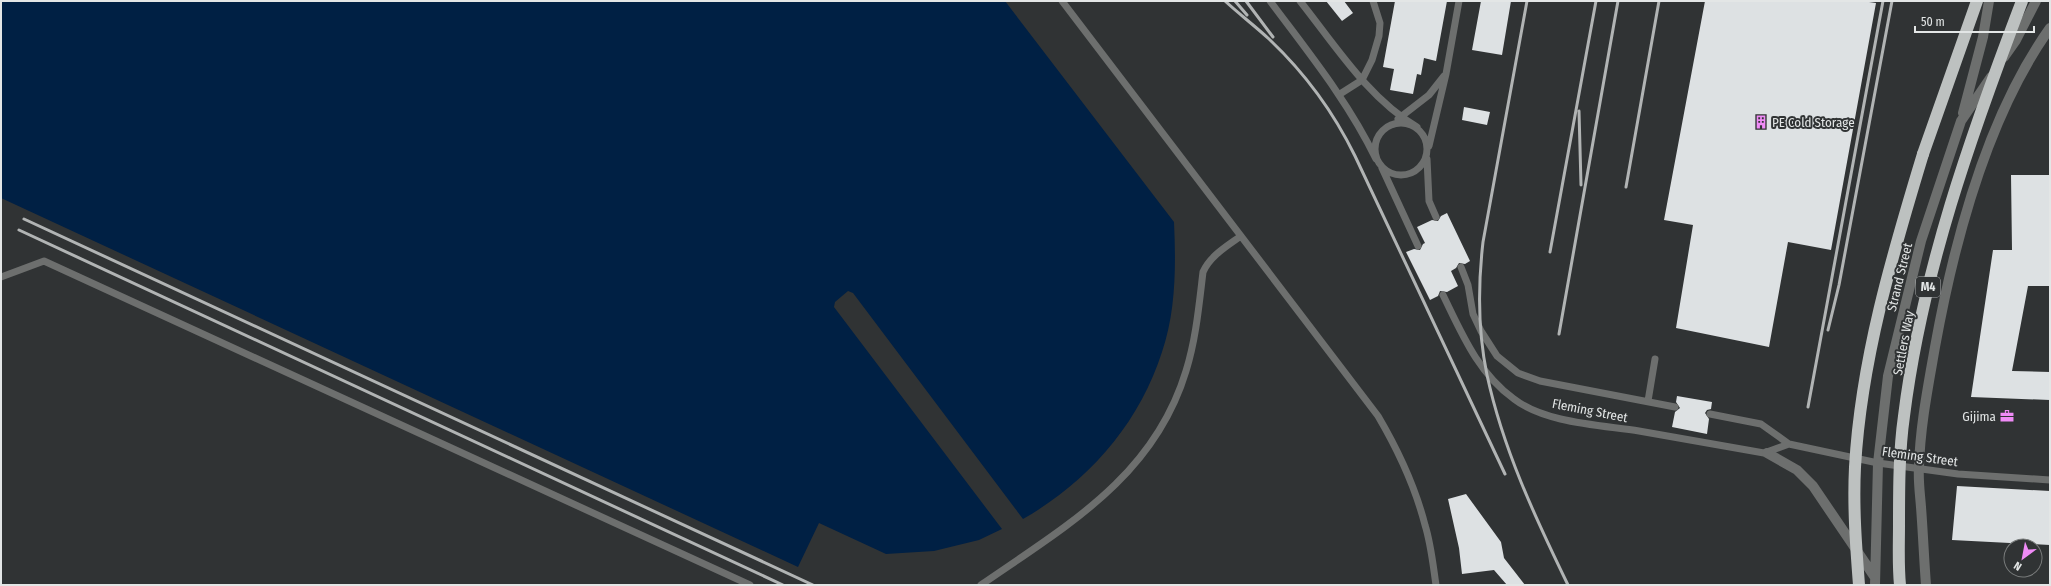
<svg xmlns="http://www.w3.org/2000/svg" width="2051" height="586" viewBox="0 0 2051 586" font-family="'Fira Sans Condensed',sans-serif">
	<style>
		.water { fill: #002044 }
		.building { fill: #dde1e3 }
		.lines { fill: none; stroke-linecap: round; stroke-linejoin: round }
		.service { stroke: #6d6f6e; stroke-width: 7 }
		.tertiary { stroke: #6d6f6e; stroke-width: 10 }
		.motorway { stroke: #bdc1c0; stroke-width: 12 }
		.rail { stroke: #b1b4b4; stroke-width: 3 }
		.motorway-bridge { stroke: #bdc1c0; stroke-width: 12 }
		.labels { text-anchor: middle; stroke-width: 4; stroke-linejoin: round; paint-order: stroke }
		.shield { fill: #303334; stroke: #adb0b1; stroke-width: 1 }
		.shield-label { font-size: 12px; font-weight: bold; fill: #e3e6e6 }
		.poi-label { font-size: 13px; fill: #e3e6e6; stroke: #303334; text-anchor: start }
		.street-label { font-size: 13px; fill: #e3e6e6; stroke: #303334 }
	</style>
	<rect width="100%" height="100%" fill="#303334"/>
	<!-- water -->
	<path class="water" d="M1 1H1005L1174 222C1176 265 1176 311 1162 352 1139 424 1088 482 1023 519L853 293 848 291 835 302 834 307 1002 529 979 540 934 551 886 554 819 523 798 567 1 198Z"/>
	<!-- building -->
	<path class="building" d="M1326 1H1344L1353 13 1342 21Z
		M1395 1H1447L1436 61 1424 58 1421 75 1417 74 1413 94 1390 90 1394 69 1383 67Z
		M1481 1H1511L1502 55 1472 50Z
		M1705 1H1862L1876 3 1831 250 1788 242 1769 347 1676 328 1693 225 1664 220Z
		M1464 107 1490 112 1487 125 1462 120Z
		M2011 175H2050V286H2028L2012 371 2050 372V400L1971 397 1993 250H2012Z
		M1447 213 1470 261 1465 264 1459 263 1456 268 1451 271 1458 286 1447 292 1440 291 1438 296 1430 300 1406 252 1414 249 1420 250 1423 244 1425 243 1417 227 1432 220 1438 221 1441 216Z
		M1677 396 1712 402 1711 409 1707 410 1705 413 1709 419 1707 434 1672 427 1675 412 1680 408 1676 402Z
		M1957 486 2050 491V545L1952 540Z
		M1466 494 1501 542 1504 558 1525 585H1507L1494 570 1462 574 1459 548 1448 499Z"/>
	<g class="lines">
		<!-- service -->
		<path class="service" d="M1062 1 1378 416C1398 450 1415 486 1425 525 1431 544 1433 565 1436 585
			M1270 1C1308 52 1348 101 1376 159
			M1300 1C1335 45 1368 98 1417 127
			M1340 94 1362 80 1372 60 1379 36 1380 23 1373 1
			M1398 119 1429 95 1444 76
			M1375 149a26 26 0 1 1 52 0a26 26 0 1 1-52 0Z
			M1429 146 1446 74 1459 1
			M1427 159 1429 201 1436 217
			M1382 168 1418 246
			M1461 267 1468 285 1473 314 1481 331 1497 356 1518 373 1540 381 1675 407
			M1 277 44 261 750 585
			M1443 295C1462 334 1478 373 1514 399 1545 423 1600 425 1639 431 1681 438 1722 446 1764 453L1789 444
			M1648 401 1655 359
			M1710 414 1761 424 1789 444 1878 463 1958 474 2050 480
			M981 585C1066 526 1154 477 1186 371 1196 339 1199 305 1203 272 1210 256 1227 246 1241 236"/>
		<!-- tertiary -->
		<path class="tertiary" d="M2004 57 2016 40 2036 1
			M1963 113 1983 37 1989 1
			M1767 453 1797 470 1813 486 1874 576
			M1875 585 1878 463 1888 376 1921 241 1961 121 1991 77
			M1926 585C1924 559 1923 533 1921 507 1920 494 1918 480 1919 467 1920 427 1928 387 1935 347 1954 242 1987 116 2050 28"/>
		<!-- motorway -->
		<path class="motorway" d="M1923 154 1977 1"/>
		<!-- rail -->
		<path class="rail" d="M1225 1C1239 14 1255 26 1269 39 1304 72 1334 113 1355 156L1505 474
			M1235 1 1247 15
			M1246 1 1273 37
			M1527 1 1483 242C1478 285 1478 332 1487 375 1503 449 1535 517 1568 585
			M1579 111 1581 185
			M1626 187 1659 1
			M24 219 813 585
			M19 230 783 585
			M1550 252 1596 1
			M1828 330 1839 285 1892 1
			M1559 334 1618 1
			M1808 407 1883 1"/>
		<!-- motorway-bridge -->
		<path class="motorway-bridge" d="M1859 585C1856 546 1853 507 1855 467 1861 360 1892 256 1923 154
			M1900 585C1898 565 1899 545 1899 525 1899 489 1899 451 1904 416 1922 272 1971 135 2022 1"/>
	</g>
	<!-- icons -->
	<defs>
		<g id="building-bare" transform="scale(1.08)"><path d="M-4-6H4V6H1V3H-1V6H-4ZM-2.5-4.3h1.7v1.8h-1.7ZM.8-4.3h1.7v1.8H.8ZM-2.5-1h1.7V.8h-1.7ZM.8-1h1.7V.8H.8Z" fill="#ef8bf6" stroke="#303334" stroke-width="2.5" paint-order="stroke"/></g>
		<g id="office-bare" transform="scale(1.08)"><path d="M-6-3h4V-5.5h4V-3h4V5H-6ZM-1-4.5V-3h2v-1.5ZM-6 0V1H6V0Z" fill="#ef8bf6" stroke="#303334" stroke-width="2.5" paint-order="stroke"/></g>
	</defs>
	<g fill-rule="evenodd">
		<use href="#building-bare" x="1761" y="122"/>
		<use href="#office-bare" x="2007" y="416"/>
	</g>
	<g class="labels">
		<!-- shield labels -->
		<rect class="shield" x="1916" y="277" width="24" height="20" rx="3"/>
		<g class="shield-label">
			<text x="1928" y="291">M4</text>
		</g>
		<!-- poi labels -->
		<g class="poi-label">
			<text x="1772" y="127">PE Cold Storage</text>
			<text x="1996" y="421" text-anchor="end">Gijima</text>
		</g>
		<!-- street labels -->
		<g class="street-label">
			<text transform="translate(1899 277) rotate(-76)" y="5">Strand Street</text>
			<text transform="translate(1903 343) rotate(-79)" y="5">Settlers Way</text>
			<text transform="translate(1590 410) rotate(11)" y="5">Fleming Street</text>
			<text transform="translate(1920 456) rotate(8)" y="5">Fleming Street</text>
		</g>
	</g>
	<!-- border -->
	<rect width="2051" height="586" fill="none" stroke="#e3e6e6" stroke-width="4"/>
	<!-- north arrow -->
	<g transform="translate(2023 558) rotate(212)"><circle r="19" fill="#303334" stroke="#787b7b"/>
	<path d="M0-3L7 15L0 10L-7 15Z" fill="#ef8bf6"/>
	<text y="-6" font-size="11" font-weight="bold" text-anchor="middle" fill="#e3e6e6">N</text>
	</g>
	<!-- scale -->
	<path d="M1915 26v6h119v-6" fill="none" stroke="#e3e6e6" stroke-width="2"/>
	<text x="1921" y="26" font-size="12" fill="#e3e6e6" stroke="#303334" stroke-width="3" paint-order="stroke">50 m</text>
</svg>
